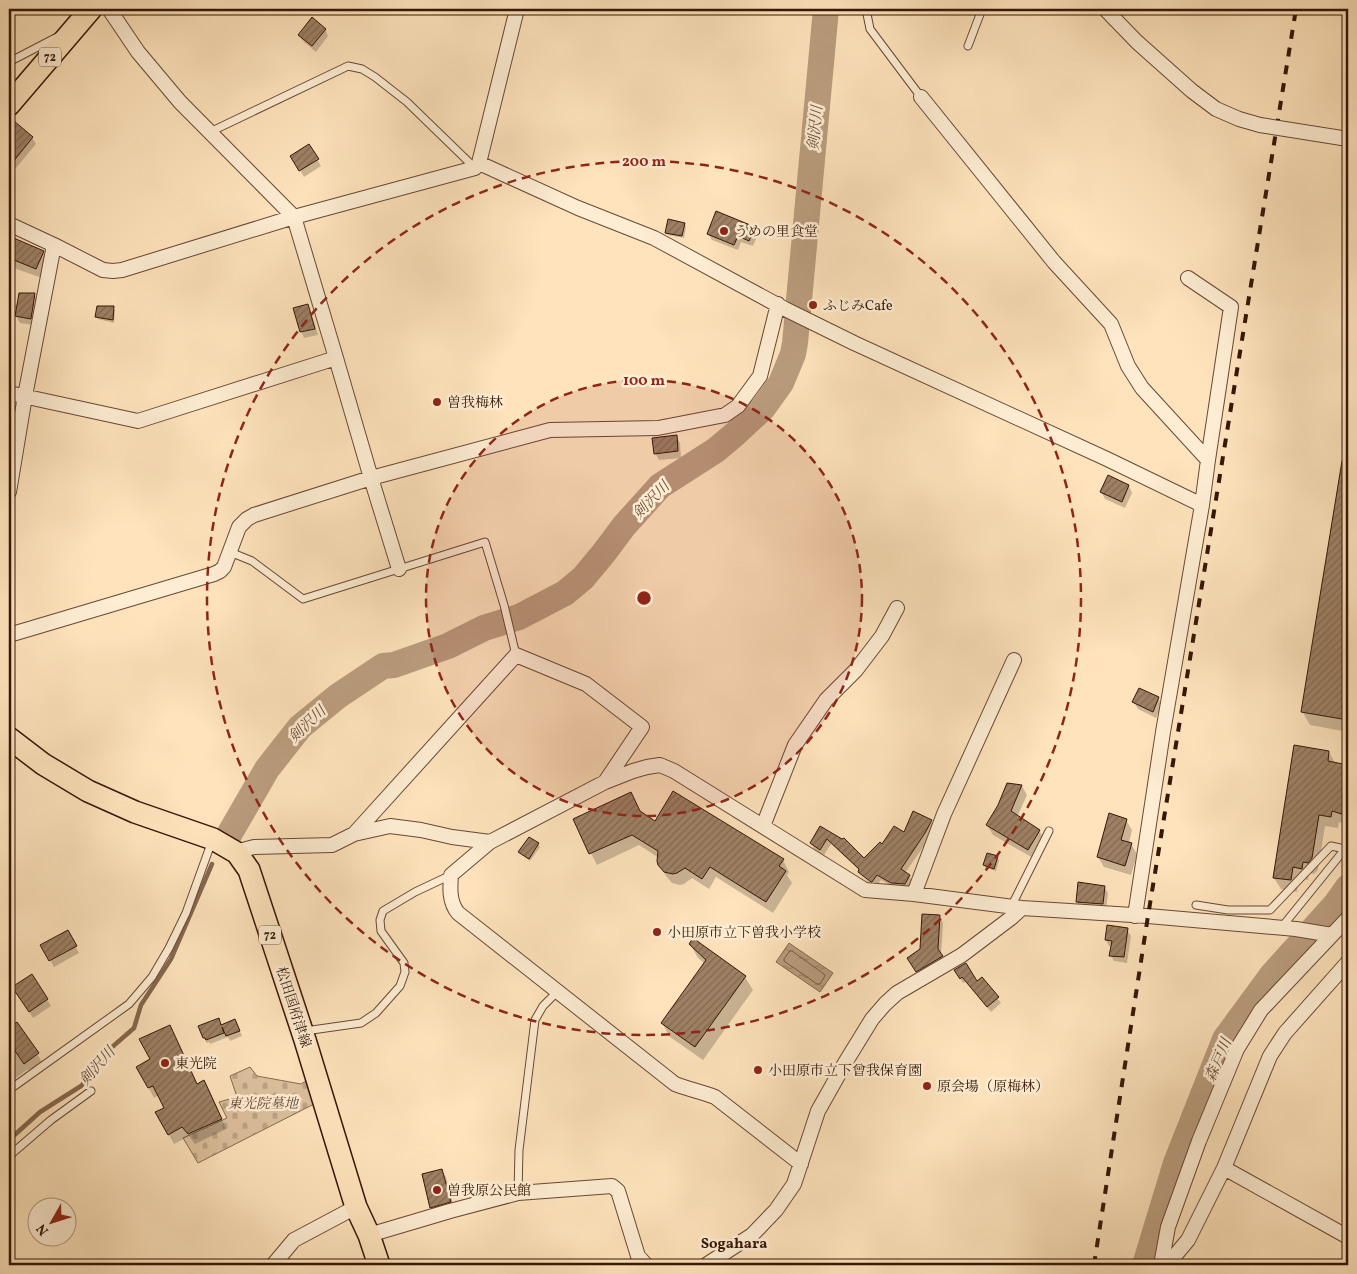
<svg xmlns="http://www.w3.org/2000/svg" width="1357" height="1274" viewBox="0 0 1357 1274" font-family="Vollkorn,'Noto Serif JP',serif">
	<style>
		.cemetery { fill: url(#cemetery-stones); stroke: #886b52 }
		.water { fill: url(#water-ripples); stroke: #85674e }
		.shadow { fill: #0003; fill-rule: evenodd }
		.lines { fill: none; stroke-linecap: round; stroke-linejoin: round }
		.shore { stroke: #785a42; stroke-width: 1 }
		.stream { stroke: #85674e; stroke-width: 4.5 }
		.river { stroke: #ba9d7e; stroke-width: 26 }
		.building { fill: url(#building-hatch); stroke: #351607 }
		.service-casing { stroke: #674934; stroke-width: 9 }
		.minor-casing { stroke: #674934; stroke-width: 16 }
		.primary-casing { stroke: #351607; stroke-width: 24 }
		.service { stroke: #feedd3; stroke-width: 7 }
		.minor { stroke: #feedd3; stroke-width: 14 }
		.primary { stroke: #fee3bc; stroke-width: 21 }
		.rail { stroke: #351607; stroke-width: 4; stroke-dasharray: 9 9; stroke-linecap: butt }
		.minor-bridge-casing { stroke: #674934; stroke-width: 16; stroke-linecap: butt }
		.minor-bridge { stroke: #feedd3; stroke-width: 14 }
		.ring { fill: none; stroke: #8f2418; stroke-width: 2.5; stroke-dasharray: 9 6 }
		.poi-dot { fill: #8f2418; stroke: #feedd3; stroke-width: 2 }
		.labels { text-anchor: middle; stroke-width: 5; stroke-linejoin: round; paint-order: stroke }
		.shield { fill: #feedd3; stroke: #715644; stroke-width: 1 }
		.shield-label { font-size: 12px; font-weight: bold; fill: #351607 }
		.poi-label { font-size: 14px; fill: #351607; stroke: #feedd3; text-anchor: start }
		.street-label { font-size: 14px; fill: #351607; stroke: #feedd3 }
		.park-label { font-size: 14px; font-style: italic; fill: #674934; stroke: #feedd3 }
		.water-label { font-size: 15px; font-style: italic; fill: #6a4c37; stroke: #feedd3 }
		.neighbourhood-label { font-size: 15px; font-weight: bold; fill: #351607; stroke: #feedd3 }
		.centre { fill: #8f2418; stroke: #feedd3; stroke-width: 2.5 }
		.ring-label { font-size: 15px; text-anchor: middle; font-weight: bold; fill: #8f2418; stroke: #feedd3; stroke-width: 5; stroke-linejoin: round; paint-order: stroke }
	</style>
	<defs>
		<pattern id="cemetery-stones" width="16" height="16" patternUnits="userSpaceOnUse" patternTransform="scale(1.25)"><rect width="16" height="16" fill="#dcc09d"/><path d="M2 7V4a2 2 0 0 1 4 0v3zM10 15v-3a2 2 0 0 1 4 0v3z" fill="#bda486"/></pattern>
		<pattern id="water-ripples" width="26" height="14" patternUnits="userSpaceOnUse" patternTransform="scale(1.25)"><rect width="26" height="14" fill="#ba9d7e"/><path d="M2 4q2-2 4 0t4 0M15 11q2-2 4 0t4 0" fill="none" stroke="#987f65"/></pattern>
		<pattern id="building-hatch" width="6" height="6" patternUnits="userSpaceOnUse" patternTransform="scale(1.25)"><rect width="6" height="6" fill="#9e8165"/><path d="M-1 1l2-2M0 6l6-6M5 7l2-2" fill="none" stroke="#826951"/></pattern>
	</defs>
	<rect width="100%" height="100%" fill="#fee3bc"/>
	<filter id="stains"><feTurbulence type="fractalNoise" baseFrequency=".004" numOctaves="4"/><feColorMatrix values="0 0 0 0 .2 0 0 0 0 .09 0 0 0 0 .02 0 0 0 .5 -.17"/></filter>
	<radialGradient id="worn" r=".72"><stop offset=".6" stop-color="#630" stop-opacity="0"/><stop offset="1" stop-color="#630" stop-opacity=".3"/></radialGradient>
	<!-- cemetery -->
	<path class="cemetery" d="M250 1067 257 1076 301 1084 311 1078 318 1102 198 1163 183 1138 227 1118 219 1102 237 1097 230 1076Z"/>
	<!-- water -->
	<path class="water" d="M789 943 833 973 820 992 776 962Z"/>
	<!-- shadow -->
	<path class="shadow" d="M325 29 328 36 316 52 303 41 299 35Z
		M14 123 32 138 36 144 16 168 9 161V129Z
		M309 146 321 166 304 177 292 156Z
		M684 224 686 227 684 238 668 235 667 232Z
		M754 228 758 234 753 246 741 242 738 250 712 240 708 234Z
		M9 238 43 252 49 262 42 278 14 268 9 273Z
		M9 294 17 307 9 314Z
		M20 294H34L38 301 34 325 20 323 16 316Z
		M307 305 311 312 318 335 304 338 301 331Z
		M113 308 115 310 114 323 98 319 97 317Z
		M1348 430V732L1310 725 1302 711Z
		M676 436 680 443 681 458 659 460 655 453Z
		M1108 477 1129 486 1132 493 1125 508 1105 499 1101 492Z
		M1158 698 1162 705 1156 718 1138 709 1134 702Z
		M1329 752 1335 763 1348 766V825L1339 822 1338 828 1325 826 1318 870 1314 874 1309 873 1308 880 1299 878 1297 892 1281 889 1274 878Z
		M1022 786 1027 795 1017 817 1039 830 1044 840 1033 858 993 835 987 825Z
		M631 793 641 813 655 823 783 860 789 872 787 875 792 883 773 913 716 877 709 889 692 878 684 884 680 885 672 883 666 876 659 864V858L639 845 597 865 574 820Z
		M1126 820 1132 830 1129 843 1131 844 1137 854 1131 875 1104 867 1098 857Z
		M931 821 934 827 928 840 905 873 909 876 913 882 908 890 896 889 881 880 875 888 863 878 860 871 831 844 824 855 815 850 811 843 820 828 864 859 882 846ZM862 874 877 884 875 886 862 877Z
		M538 844 540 847 530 861 522 855 520 852Z
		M997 857 999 860 996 871 986 868 984 865Z
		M1104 887 1108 893 1106 910 1081 908 1077 902Z
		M939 916 943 923 941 956 945 963 921 977 912 964Z
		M1127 930 1131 936 1127 963 1114 961 1111 956 1112 946H1109L1106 940Z
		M67 931 79 953 54 967 42 945Z
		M690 944 745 977 753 990 703 1060 670 1037 662 1023 705 964 698 958Z
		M955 970 977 983 982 979 1001 1003 991 1012 966 982 963 983Z
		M32 976 51 1006 33 1018 18 994Z
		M218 1020 221 1026 237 1025 242 1036 230 1041 228 1037 210 1044 209 1042 207 1043 204 1038Z
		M17 1023 42 1062 29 1071 28 1069 9 1083V1029Z
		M138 1067 197 1085 204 1082 210 1092 226 1129 195 1144 189 1136 174 1144 157 1113 166 1108 159 1095 154 1098Z
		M442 1171 446 1177 454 1208 435 1214 431 1207Z"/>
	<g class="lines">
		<!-- shore -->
		<path class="shore" d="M792 951 824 974 825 976 820 984H817L784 961V959L789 952Z"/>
		<!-- stream -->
		<path class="stream" d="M9 1140 40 1112 81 1086 104 1061 111 1048 134 1028 141 1005 171 959 212 864"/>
		<!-- river -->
		<path class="river" d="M230 833 267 769 300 727 338 696 383 666 394 665 448 646 484 628 519 617 565 593 583 578 603 554 624 526 660 486 716 450 735 434 763 408 781 383 793 354 795 343 826 9
			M1145 1265 1176 1163 1225 1039 1272 975 1336 904 1348 887"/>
	</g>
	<!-- building -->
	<path class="building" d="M312 17 326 29 312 46 298 35Z
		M14 121 33 137 9 167V127Z
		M309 144 319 159 299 171 290 156Z
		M716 211 755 227 749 241 738 236 734 245 707 234Z
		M668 219 685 223 682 236 665 233Z
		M9 236 44 251 36 269 9 258Z
		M19 293H35L31 319 15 316Z
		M308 304 315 329 300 332 293 308Z
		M97 306H114L113 320 95 317Z
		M677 435 678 451 654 454 652 438Z
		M1342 461 1348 462V720L1301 712Z
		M1108 475 1129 485 1122 502 1100 492Z
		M1139 688 1159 697 1153 712 1132 702Z
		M1294 745 1329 751 1328 761 1348 765V816L1332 811 1331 817 1319 815 1312 858 1308 863 1303 862 1302 869 1293 867 1291 880 1273 878Z
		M1007 783 1022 785 1011 811 1040 830 1028 850 986 825 998 805Z
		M673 791 784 859 779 866 786 871 766 902 710 867 702 879 685 868 677 873 673 874 664 872 658 865 657 861 658 851 632 835 589 854 573 819 631 792 640 811 655 821Z
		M913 811 932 820 925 833 901 869 910 875 905 884 891 883 877 875 872 882H871L858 872 859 869 827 839 820 850 810 843 820 826 842 839 844 838 864 858 880 842 882 844 894 826 904 832Z
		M1109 813 1127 819 1121 840 1132 843 1125 866 1097 857Z
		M529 837 539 843 529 859 518 852Z
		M987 853 998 856 994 869 983 865Z
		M1078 882 1105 886 1103 904 1076 902Z
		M922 914 940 915 938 949 943 956 916 972 907 958 920 949Z
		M1107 925 1128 928 1124 957 1109 956 1112 941 1105 940Z
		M68 930 77 946 49 961 40 945Z
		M693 938 746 976 695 1047 661 1023 706 960 689 944Z
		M966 963 977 981 982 977 999 997 987 1007 962 977 960 979 954 970Z
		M32 974 48 999 29 1012 12 987Z
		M219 1018 221 1025 235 1019 240 1031 226 1036 222 1027 224 1033 206 1040 205 1038H203L198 1026Z
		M17 1022 39 1053 24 1064 9 1042V1028Z
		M170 1025 197 1084 204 1080 222 1119 188 1134 182 1127 168 1135 155 1112 164 1108 153 1086 148 1088 136 1067 150 1059 139 1039Z
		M442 1169 451 1202 430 1208 422 1174Z"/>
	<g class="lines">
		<!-- service casing -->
		<g class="service-casing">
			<path id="service" d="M866 9 870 29 921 97
				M968 46 982 9
				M9 62 57 37
				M210 132 348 66 362 69 375 77 407 102 475 168
				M230 552 252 561 303 599 485 542 504 605 516 655
				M1196 905 1228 910H1270L1331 846 1345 849
				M1011 907 1049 831
				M1281 928 1345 849 1348 844
				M305 1031 361 1023 376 1013 400 986 405 972 404 963 381 931 380 920 383 911 415 892 451 875
				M9 1090 129 1004 152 977 169 948 186 913 212 841
				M9 1156 51 1120 91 1091
				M518 1193 519 1150 535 1020 543 1006 557 992"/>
		</g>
		<!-- minor casing -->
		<g class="minor-casing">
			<path id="minor" d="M109 9 138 52 180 102 294 217 336 358 371 478 399 569
				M1105 9 1137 42 1192 91 1216 109 1239 119 1260 125
				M921 97 1054 262 1111 324 1128 366 1142 388 1208 460 1202 505 1163 732 1135 916
				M479 163 578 208 654 238 785 309 854 343 1107 459 1202 505
				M9 224 54 245 103 270 113 271 122 270 294 217 475 168 479 163 517 9
				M1188 278 1231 307 1208 460
				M9 393 138 421 336 358
				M9 492 25 396 54 245
				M9 635 214 574 220 571 224 567 239 527 247 519 254 515 371 478 550 430 658 428 725 415 738 406 760 376 778 304
				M763 826 795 745 826 700 856 670 882 636 897 608
				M354 834 516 655 586 684 642 727 605 782
				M490 842 451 875C450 888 449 902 458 913L675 1084C688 1089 702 1092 715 1097L801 1164
				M237 853 239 851 254 847 332 845 354 834 390 826 421 830 452 837 490 842 605 782 633 771 647 767 660 765 674 771 865 890 914 894 1022 908 1148 916 1296 929 1332 935
				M914 894 944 814 1014 660
				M1224 1168 1348 1237
				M369 1235 450 1211 518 1193 612 1186 618 1191 638 1256 646 1265
				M273 1265 294 1240 356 1207
				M706 1265 752 1235 776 1210 794 1184 818 1111 845 1063 872 1019 885 1004 897 993 962 955 1011 918 1022 908
				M1161 1265 1168 1227 1199 1141 1237 1049 1261 1010 1348 918
				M1167 1265 1188 1240 1224 1168 1270 1056 1285 1033 1348 962"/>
		</g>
		<!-- primary casing -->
		<g class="primary-casing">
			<path id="primary" d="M9 105 91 9
				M9 738 43 764 88 791 135 812 213 839 237 853 249 870 305 1040 356 1207 369 1235 379 1265"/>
		</g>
		<!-- service -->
		<use href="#service" class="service"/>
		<!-- minor -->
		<use href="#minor" class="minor"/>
		<!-- primary -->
		<use href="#primary" class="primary"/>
		<!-- rail -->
		<path class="rail" d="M1094 1265 1148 916 1296 9"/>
		<!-- minor-bridge casing -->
		<g class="minor-bridge-casing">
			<path id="minor-bridge" d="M1260 125 1348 139"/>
		</g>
		<!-- minor-bridge -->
		<use href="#minor-bridge" class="minor-bridge"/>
	</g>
	<!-- distance rings -->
	<circle cx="644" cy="598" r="218" fill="#8f2418" fill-opacity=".12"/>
	<g class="ring">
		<circle cx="644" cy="598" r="218"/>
		<circle cx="644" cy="598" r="437"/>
	</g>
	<!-- markers -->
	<g class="poi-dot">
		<circle cx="724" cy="231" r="5"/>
		<circle cx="813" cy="305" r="5"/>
		<circle cx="437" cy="402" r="5"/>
		<circle cx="657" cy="932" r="5"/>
		<circle cx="165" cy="1063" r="5"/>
		<circle cx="758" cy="1070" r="5"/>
		<circle cx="927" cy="1086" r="5"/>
		<circle cx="437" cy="1190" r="5"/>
	</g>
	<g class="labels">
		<!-- shield labels -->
		<g class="shield">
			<rect x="39" y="47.5" width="22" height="19" rx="4"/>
			<rect x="259" y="925.5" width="22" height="19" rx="4"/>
		</g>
		<g class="shield-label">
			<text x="50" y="61">72</text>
			<text x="270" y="939">72</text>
		</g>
		<!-- poi labels -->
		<g class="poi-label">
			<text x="734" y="236">うめの里食堂</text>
			<text x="823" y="310">ふじみCafe</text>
			<text x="447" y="407">曽我梅林</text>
			<text x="667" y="937">小田原市立下曽我小学校</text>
			<text x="175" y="1068">東光院</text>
			<text x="768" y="1075">小田原市立下曾我保育園</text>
			<text x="937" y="1091">原会場（原梅林）</text>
			<text x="447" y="1195">曽我原公民館</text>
		</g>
		<!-- street labels -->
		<g class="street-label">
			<text transform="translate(294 1007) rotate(72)" y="5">松田国府津線</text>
		</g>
		<!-- park labels -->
		<g class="park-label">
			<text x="263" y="1108">東光院墓地</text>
		</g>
		<!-- water labels -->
		<g class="water-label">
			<text transform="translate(815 128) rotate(-85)" y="5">剣沢川</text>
			<text transform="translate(651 500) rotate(-46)" y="5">剣沢川</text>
			<text transform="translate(307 724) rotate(-44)" y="5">剣沢川</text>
			<text transform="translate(1218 1060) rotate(-67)" y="5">森戸川</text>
			<text transform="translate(97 1066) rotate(-49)" y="5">剣沢川</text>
		</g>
		<!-- neighbourhood labels -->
		<g class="neighbourhood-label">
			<text x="734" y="1248">Sogahara</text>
		</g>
	</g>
	<circle cx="644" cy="598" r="8" class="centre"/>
	<g class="ring-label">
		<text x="644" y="166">200 m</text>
		<text x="644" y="385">100 m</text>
	</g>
	<!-- margin -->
	<rect width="1357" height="1274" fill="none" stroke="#fee3bc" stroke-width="30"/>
	<rect x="10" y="10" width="1337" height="1254" fill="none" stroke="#351607" stroke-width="2.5"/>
	<rect x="15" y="15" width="1327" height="1244" fill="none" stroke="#351607"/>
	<!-- north arrow -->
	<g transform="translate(52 1222) rotate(231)"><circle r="24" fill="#feedd3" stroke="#ae9781"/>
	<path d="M0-4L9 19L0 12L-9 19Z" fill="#8f2418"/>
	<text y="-8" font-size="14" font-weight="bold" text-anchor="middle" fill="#351607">N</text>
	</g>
	<rect width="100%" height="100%" filter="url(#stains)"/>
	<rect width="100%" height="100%" fill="url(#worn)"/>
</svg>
